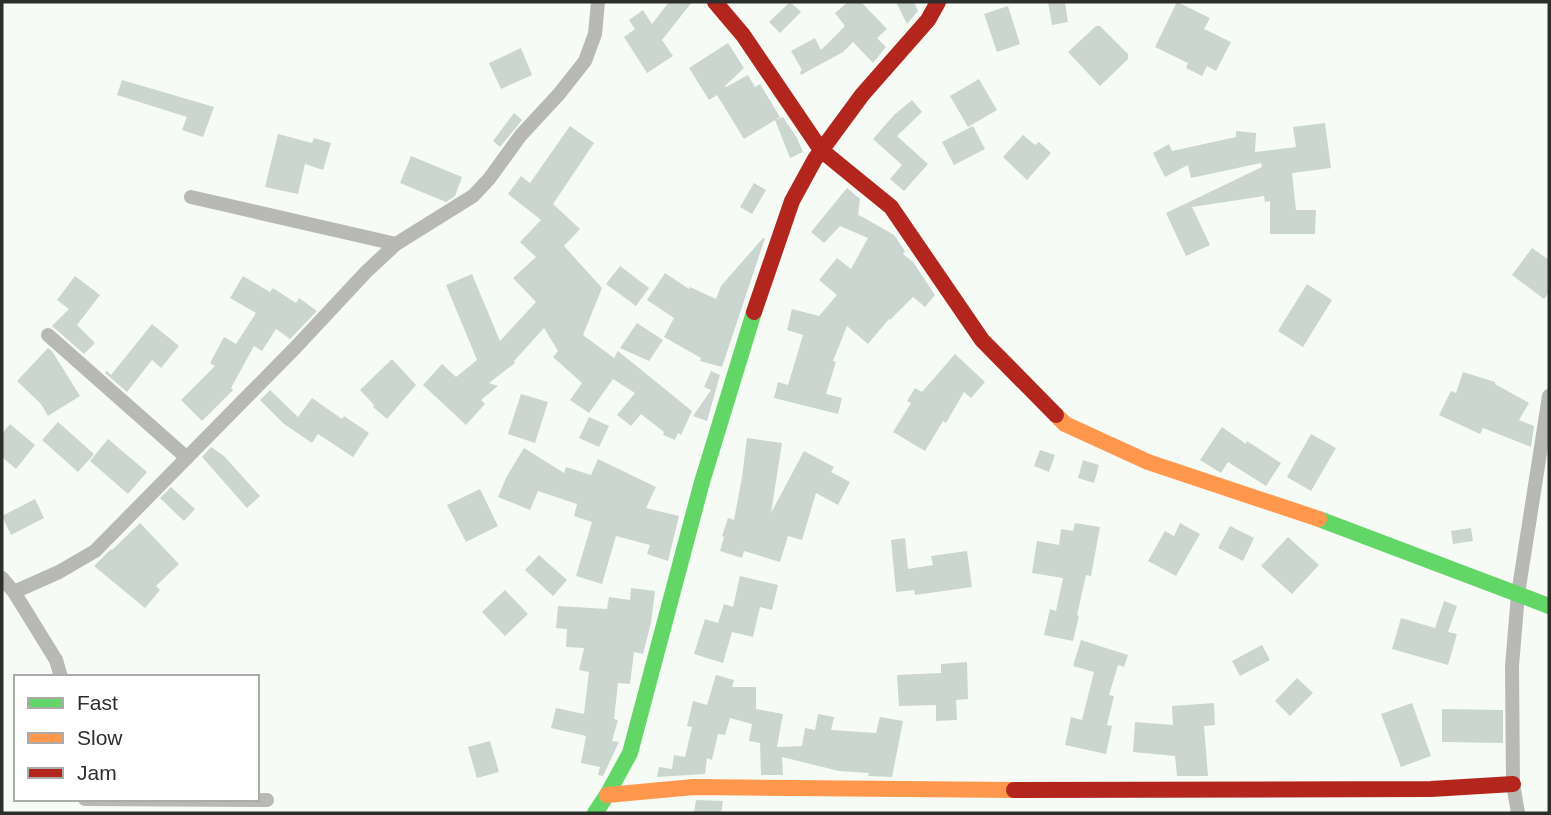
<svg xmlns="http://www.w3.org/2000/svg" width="1551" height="815" viewBox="0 0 1551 815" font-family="Arial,sans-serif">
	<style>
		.building { fill: #cbd6d0 }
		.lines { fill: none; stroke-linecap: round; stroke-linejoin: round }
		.street { stroke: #b8b9b4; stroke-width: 14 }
		.fast { stroke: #63d668; stroke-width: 16 }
		.slow { stroke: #ff974d; stroke-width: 16 }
		.jam { stroke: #b3261e; stroke-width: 16 }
	</style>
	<rect width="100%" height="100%" fill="#f6fbf5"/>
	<!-- building -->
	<path class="building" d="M669 2H692L662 40 673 56 647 73 624 37 635 29 629 20 643 10 652 24Z
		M790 2 801 12 780 33 769 22Z
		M848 2H861L887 29 877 38 886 47 873 63 853 42 843 52 801 75 800 72 802 70 791 51 815 38 821 50 845 26 835 13Z
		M896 2H914L918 11 907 24Z
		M1048 2H1065L1068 22 1052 25Z
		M1177 2 1210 18 1204 29 1231 42 1216 71 1207 66 1202 76 1186 68 1188 63 1155 47Z
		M1008 6 1020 44 997 52 984 14Z
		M1096 26H1100L1128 54V59L1100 86 1068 52Z
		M728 43 744 68 725 86 726 87 748 75 755 87 760 84 780 117 744 139 717 95 709 100 689 68Z
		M521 48 532 75 501 89 489 63Z
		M979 79 997 110 968 127 950 96Z
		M122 80 214 107 203 137 182 130 187 117 117 95Z
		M912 100 922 112 897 136 928 164 904 191 890 179 902 165 873 139 894 115Z
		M514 113 522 120 500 147 493 141Z
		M783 117 797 138 803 152 790 158 775 120Z
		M1325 123 1331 168 1292 173 1296 210H1316L1315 234H1270V201L1265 202 1264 196 1192 207 1210 245 1186 256 1166 213 1262 167 1261 163 1191 178 1188 165 1165 177 1153 153 1169 144 1172 151 1236 137V131L1256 133 1255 152 1296 147 1293 127Z
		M570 126 594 143 553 204 580 229 564 246 602 288 583 335 614 358 618 351 692 411 681 435 678 433 675 440 663 435 664 432 641 414 631 426 617 415 635 393 613 379 589 413 570 400 582 383 553 357 558 351 544 328 514 361 515 363 489 383 498 386 481 400 485 404 466 425 423 385 442 364 456 377 477 360 446 285 472 274 500 341 536 302 513 278 536 257 520 242 541 220 508 194 521 176 530 183Z
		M973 126 985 149 954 165 942 142Z
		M278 134 312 143 314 138 331 143 323 170 305 164 298 194 265 187Z
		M1023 135 1035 145 1039 142 1051 153 1027 180 1003 157Z
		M411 156 462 177 455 196 446 202 400 183Z
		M754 183 766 190 752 214 740 207Z
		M847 188 860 199 858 216 859 215 894 235 905 251 903 254 913 262 935 295 925 307 913 297 890 320 889 319 868 344 847 326 833 361 836 362 826 394 842 398 838 414 774 398 778 382 788 385 803 335 787 330 792 309 819 316 837 295 819 280 837 258 851 269 868 238 840 226 824 243 811 232Z
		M763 238H765L722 367 700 361 701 358 664 337 674 318 647 300 665 273 689 289 690 287 716 299 721 286Z
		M1532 248 1549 260V292L1544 299 1512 275Z
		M620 266 649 288 636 306 606 284Z
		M75 276 100 295 77 325 95 343 84 354 52 326 69 309 57 300Z
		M243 276 270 292 273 288 296 303 299 298 317 311 290 339 276 329 262 351 254 346 231 388 233 390 202 421 181 400 215 366 210 363 224 337 236 344 256 313 230 298Z
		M1307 284 1332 300 1303 347 1278 331Z
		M637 323 663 340 649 361 620 348Z
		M152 324 179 346 161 368 152 360 127 392 105 373 107 371 111 375Z
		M48 348 52 351 80 396 48 416 41 404 17 381Z
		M955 354 985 382 971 398 964 392 946 423 943 421 925 451 893 432 911 403 907 401 915 388 922 392Z
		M392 359 416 385 387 419 373 407 374 405 360 390Z
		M711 371 720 375 707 421 693 416 711 390 704 387Z
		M1463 372 1495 382V384L1529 403 1519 420 1534 426 1531 447 1483 428 1480 434 1439 415 1451 391 1456 393Z
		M270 390 298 417 312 398 342 419 344 416 369 433 353 457 318 434 312 443 284 424 260 400Z
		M521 394 548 402 535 443 508 434Z
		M589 417 609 426 599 447 579 438Z
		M58 422 94 454 78 472 42 440Z
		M10 424 35 445 16 469 2 457V434Z
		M1222 427 1246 444 1247 441 1281 463 1266 486 1228 462 1221 473 1200 460Z
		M1311 434 1336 448 1311 491 1287 477Z
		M747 438 782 443 771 513 804 451 834 467 831 472 850 482 838 505 816 493 802 540 788 536 780 562 744 551 742 558 720 551 724 537 722 536 728 518 734 520 742 477Z
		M108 439 147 472 128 494 90 461Z
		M211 447 224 456 260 496 247 508 202 457Z
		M524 448 564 473 566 467 591 475 598 459 656 487 646 508 679 516 668 561 647 554 650 545 616 536 602 584 576 576 592 522 574 516 577 504 538 491 530 510 498 497 507 476Z
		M1040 450 1055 455 1049 472 1034 466Z
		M1083 460 1099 465 1094 483 1078 478Z
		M171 487 195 509 184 521 160 498Z
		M480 489 498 526 466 542 447 505Z
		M35 499 44 518 11 535 2 516Z
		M140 523 179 564 156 586 160 590 145 608 94 566 111 549 112 550Z
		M1075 523 1100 527 1091 576 1086 575 1077 615 1079 616 1073 641 1044 635 1050 609 1056 611 1063 578 1032 573 1037 541 1059 545 1061 529 1073 531Z
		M1180 523 1200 534 1176 576 1148 561 1165 531 1174 536Z
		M1230 526 1254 538 1243 561 1218 548Z
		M1471 528 1473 541 1453 544 1451 531Z
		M1288 537 1319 565 1292 594 1261 566Z
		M905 538 908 569 933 565 931 556 967 551 972 587 915 595 914 590 896 592 891 540Z
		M539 555 567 580 553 596 525 570Z
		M740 576 778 585 772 610 760 607 753 637 732 632 723 663 694 654 705 619 718 623 724 604 733 607Z
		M631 588 655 591 651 623 643 654 634 652 630 684 618 683 614 719 618 720 612 741 619 742 603 776 598 775 600 767 581 763 586 736 551 728 556 708 584 714 589 672 579 670 584 648 566 647 567 629 556 628 558 606 607 609 609 597 630 600Z
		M505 590 528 614 505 636 482 612Z
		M1444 601 1457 606 1448 632 1457 634 1448 665 1392 649 1401 618 1435 628Z
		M1081 640 1128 655 1124 667 1118 665 1109 695 1114 696 1107 725 1112 726 1106 754 1065 745 1071 717 1082 720 1094 672 1073 666Z
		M1262 645 1270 660 1240 676 1232 661Z
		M967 662 968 699 956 700 957 720 936 721V705L899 706 897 675 941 673V664Z
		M716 675 734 680 732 687H756V709L783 714 777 747 802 746 805 728 815 730 818 714 834 717 831 730 876 733 880 717 903 721 892 777 868 776 869 773 839 771 782 757 783 775H761L760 743 749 741 752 724 730 718 725 735 718 734 712 760 707 758 705 774 657 777 659 767 672 769 674 755 685 757 692 727 687 726 693 701 707 705Z
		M1297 678 1313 693 1290 716 1275 701Z
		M1214 703 1215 725 1204 726 1208 776H1177L1175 756 1133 752 1135 722 1173 725 1172 706Z
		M1412 703 1431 756 1401 767 1381 714Z
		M1442 709 1503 710V743L1442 742Z
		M490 741 499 772 477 778 468 747Z
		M696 800 723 801 721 813H694Z"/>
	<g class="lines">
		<!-- street -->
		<path class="street" d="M191 197 396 244
			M48 335 187 458
			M2 578 14 592 56 660 61 677
			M14 592 59 572 95 551 295 348 366 272 396 244 473 196 489 179 521 135 559 94 585 61 595 34 598 2
			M85 799 267 800
			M1518 813 1513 784 1512 666 1518 594 1549 396"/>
		<!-- fast -->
		<path class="fast" d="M1319 519 1549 606
			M595 813 607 795 630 753 702 482 754 312"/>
		<!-- slow -->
		<path class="slow" d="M1056 415 1065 424 1148 462 1319 519
			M607 795 694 787 1014 790"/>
		<!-- jam -->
		<path class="jam" d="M715 2 743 35 821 150 891 207 982 340 1056 415
			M754 312 792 201 815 159 862 95 928 20 938 2
			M1014 790 1431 789 1513 784"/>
	</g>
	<!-- border -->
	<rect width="1551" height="815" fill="none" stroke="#2c2f2b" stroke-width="7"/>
	<!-- legend -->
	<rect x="14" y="675" width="245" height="126" fill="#ffffff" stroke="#abacaa" stroke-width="2"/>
	<rect x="28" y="698" width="35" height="10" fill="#63d668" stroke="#abacaa" stroke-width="2"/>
	<text x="77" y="710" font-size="21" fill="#2c2f2b">Fast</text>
	<rect x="28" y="733" width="35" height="10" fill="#ff974d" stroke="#abacaa" stroke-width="2"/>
	<text x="77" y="745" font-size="21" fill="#2c2f2b">Slow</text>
	<rect x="28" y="768" width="35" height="10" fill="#b3261e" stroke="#abacaa" stroke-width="2"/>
	<text x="77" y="780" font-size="21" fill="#2c2f2b">Jam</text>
</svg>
